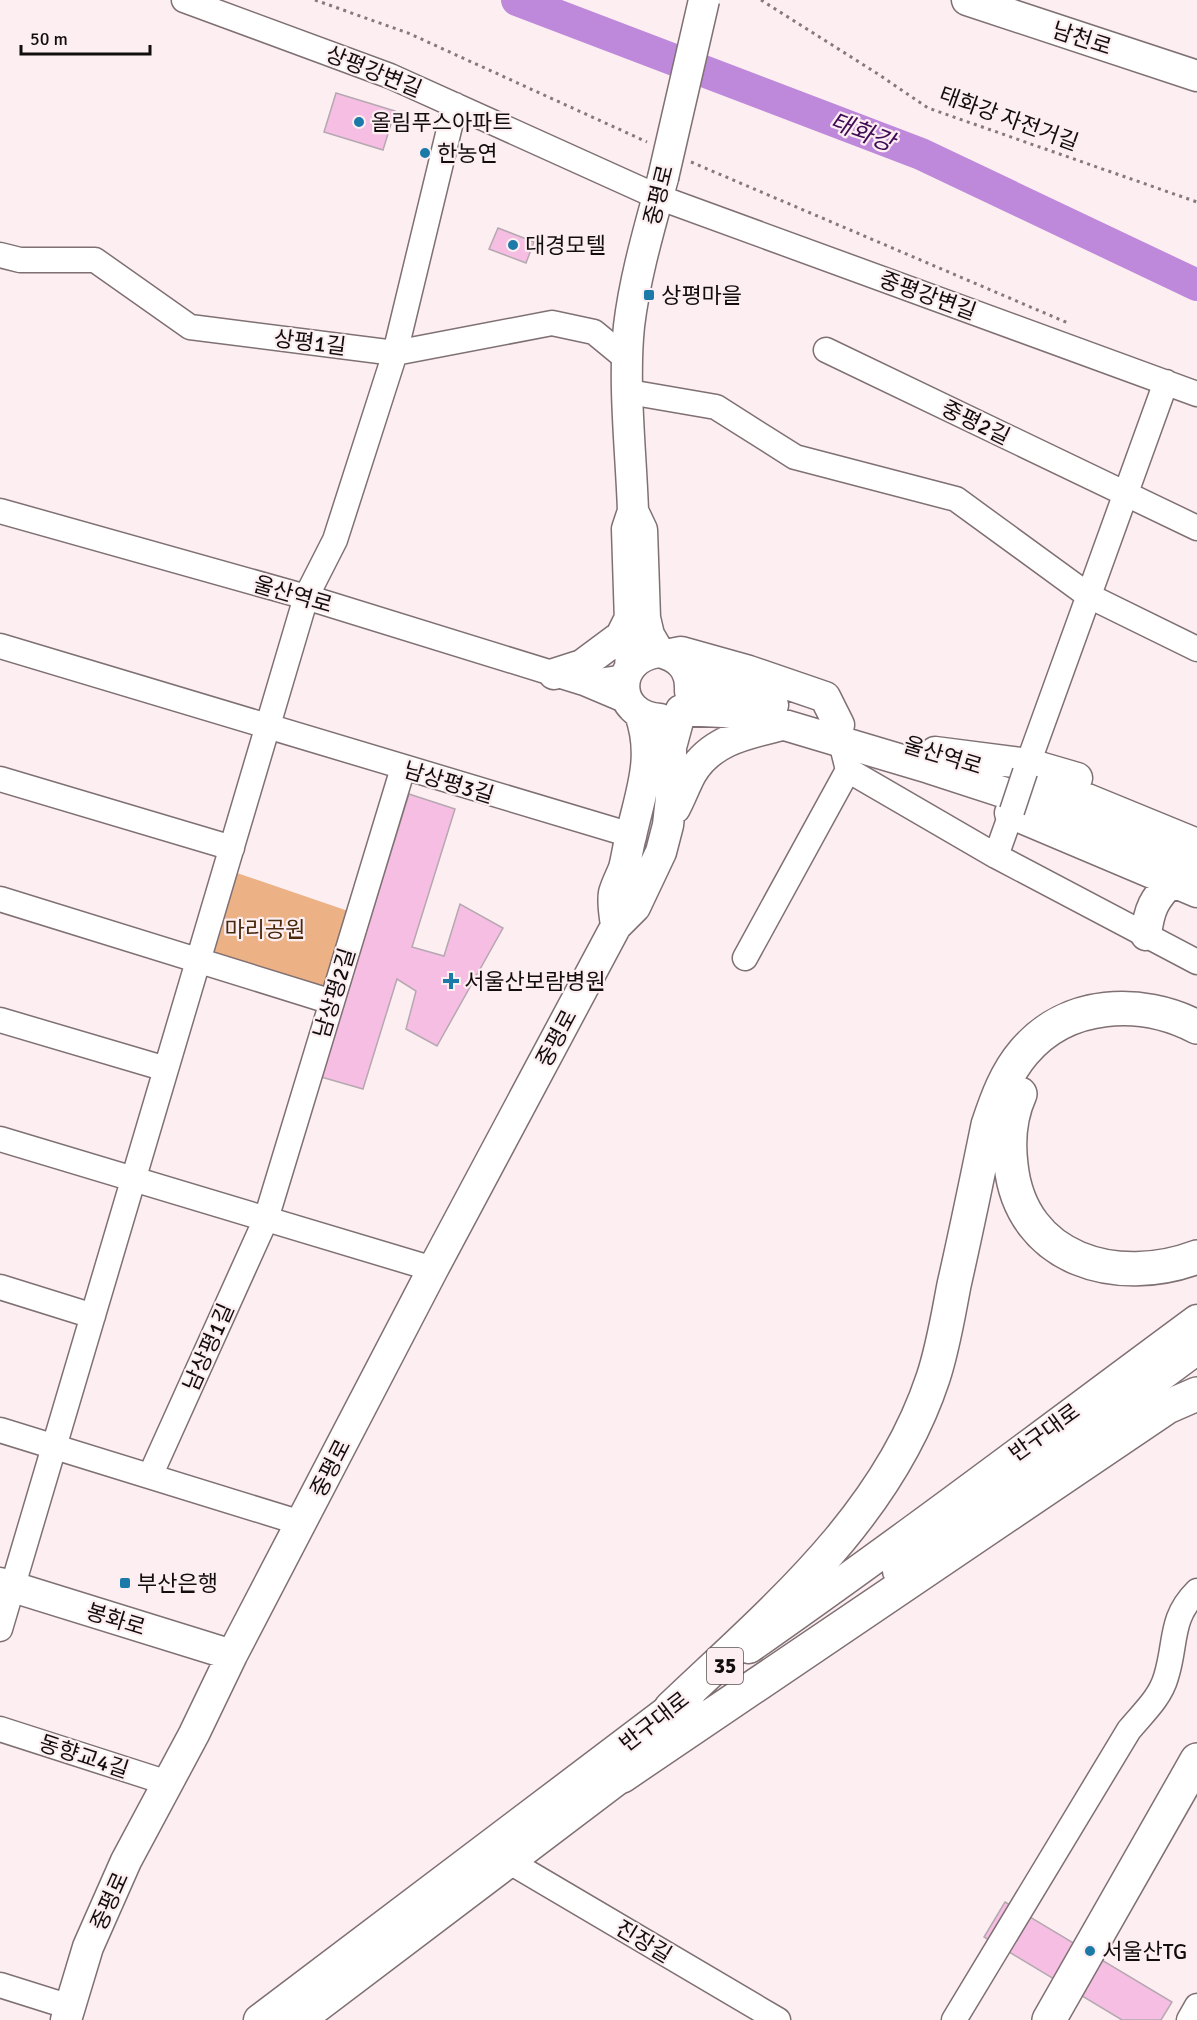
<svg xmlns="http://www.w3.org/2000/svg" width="1197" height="2020" viewBox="0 0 1197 2020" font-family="Signika,'Noto Sans KR',sans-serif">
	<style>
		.green { fill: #ecb185 }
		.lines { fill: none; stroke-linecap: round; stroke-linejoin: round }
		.river { stroke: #bf89db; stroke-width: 32 }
		.building { fill: #f5bee2; stroke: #b5a8b0; stroke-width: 1.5 }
		.minor-casing { stroke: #7f7073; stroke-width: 27 }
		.major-casing { stroke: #7f7073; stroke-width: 33 }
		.highway-casing { stroke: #7f7073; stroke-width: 36 }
		.path { stroke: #847a7c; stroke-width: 3; stroke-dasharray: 3 4.5; stroke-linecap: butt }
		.minor { stroke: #fff; stroke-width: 24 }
		.major { stroke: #fff; stroke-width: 30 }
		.highway { stroke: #fff; stroke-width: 33 }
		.minor-bridge-casing { stroke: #7f7073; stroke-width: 27; stroke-linecap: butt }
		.major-bridge-casing { stroke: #7f7073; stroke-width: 33; stroke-linecap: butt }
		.minor-bridge { stroke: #fff; stroke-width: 24 }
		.major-bridge { stroke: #fff; stroke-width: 30 }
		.poi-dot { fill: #1b7aa7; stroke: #fdeff1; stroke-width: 2 }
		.labels { text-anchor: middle; stroke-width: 4.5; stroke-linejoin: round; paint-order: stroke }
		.shield { fill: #fdeff1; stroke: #585152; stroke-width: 1.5 }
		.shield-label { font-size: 21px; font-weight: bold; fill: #120d0e }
		.street-label { font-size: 22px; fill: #120d0e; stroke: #fdeff1 }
		.poi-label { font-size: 22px; fill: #120d0e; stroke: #fdeff1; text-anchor: start }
		.park-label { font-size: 22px; fill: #49280c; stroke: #fdeff1 }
		.water-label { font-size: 24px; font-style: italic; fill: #3f0954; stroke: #fdeff1 }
	</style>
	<rect width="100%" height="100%" fill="#fdeff1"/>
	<!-- green -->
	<path class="green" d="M231 871 354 913 329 995 205 958Z"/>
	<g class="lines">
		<!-- river -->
		<path class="river" d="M517 0 921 154 1197 285"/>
	</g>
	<!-- building -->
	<path class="building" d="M336 93 395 111 383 150 324 132Z
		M498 228 534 242 526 263 489 249Z
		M409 794 455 809 412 947 444 956 460 904 503 928 437 1046 406 1029 416 991 397 979 363 1089 321 1077Z
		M1005 1902 1172 2002 1161 2020H1122L984 1937Z"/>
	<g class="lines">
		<!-- minor casing -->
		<g class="minor-casing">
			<path id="minor" d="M184 0 390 76 658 197 1197 394
				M0 255 20 260H95L190 327 395 353 552 323 594 332 628 360
				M826 350 1197 528
				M629 392 716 407 795 457 956 499 1089 596 1197 649
				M0 511 306 597 584 683
				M0 646 631 835
				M625 677 584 683 629 702
				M841 742 848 770 996 856 1197 962
				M1025 772 1166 382
				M0 779 232 848
				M996 856 1012 811
				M0 899 332 1002
				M745 958 848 770
				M0 1020 166 1069
				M0 1139 433 1269
				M0 1287 93 1316
				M0 1430 301 1523
				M150 1476 266 1219 403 768
				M0 1629 306 597 335 540 395 353 455 105
				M0 1729 168 1783
				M510 1862 778 2020
				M0 1985 70 2007
				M954 2020 1129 1730C1143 1713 1160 1698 1166 1677 1177 1642 1169 1619 1197 1591
				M1189 2020 1197 2006"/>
		</g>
		<!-- major casing -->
		<g class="major-casing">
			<path id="major" d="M967 0 1197 76
				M633 511C631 452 623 384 629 326 635 276 650 226 663 178
				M659 652C612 658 613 716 660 719
				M671 654 681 652 749 671 825 697 839 725
				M630 667 631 654 627 529 633 511 642 530 645 618 649 635 659 652C680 657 691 669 690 691
				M688 672 728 691 773 705
				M554 674 582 665 621 636 630 618
				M640 714C656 758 640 794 631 836 628 846 627 857 624 868 621 876 616 885 614 893 612 903 615 916 616 926L635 907 661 852 668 825 671 798V747L681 710 723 712 758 717 929 768 1061 811 1197 868
				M935 752 1029 764 1077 778
				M1046 786 1087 799 1197 844
				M675 808C681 797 685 785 691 774 710 741 745 734 778 726
				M1010 813 1197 892
				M1146 935C1149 909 1154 899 1172 881
				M898 1571 1197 1349
				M0 1583 232 1655
				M749 1648C901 1542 1048 1430 1197 1320
				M66 2020 88 1947 126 1861 194 1734 232 1655 433 1269 616 926
				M259 2020 690 1694
				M300 2020 642 1761"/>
		</g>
		<!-- highway casing -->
		<g class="highway-casing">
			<path id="highway" d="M1020 1094C1010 1116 1008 1141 1011 1165 1021 1261 1118 1287 1197 1257
				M671 1708C774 1610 887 1517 933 1378 943 1348 948 1316 954 1285 966 1232 977 1179 988 1125 997 1098 1006 1073 1024 1052 1067 1001 1141 998 1197 1027
				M622 1776 1167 1407 1197 1394
				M1049 2020 1197 1760"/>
		</g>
		<!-- path -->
		<path class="path" d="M315 0 408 33 647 142
			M761 0 878 74 928 108 1197 202
			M691 162 1068 323"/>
		<!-- minor -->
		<use href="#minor" class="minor"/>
		<!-- major -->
		<use href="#major" class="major"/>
		<!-- highway -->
		<use href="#highway" class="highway"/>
		<!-- minor-bridge casing -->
		<g class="minor-bridge-casing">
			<path id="minor-bridge" d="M1012 811 1025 772"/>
		</g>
		<!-- major-bridge casing -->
		<g class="major-bridge-casing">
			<path id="major-bridge" d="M663 178 704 0"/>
		</g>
		<!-- minor-bridge -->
		<use href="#minor-bridge" class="minor-bridge"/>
		<!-- major-bridge -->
		<use href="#major-bridge" class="major-bridge"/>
	</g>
	<!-- markers -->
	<g class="poi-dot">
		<circle cx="359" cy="122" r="6"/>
		<circle cx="425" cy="153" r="6"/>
		<circle cx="513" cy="245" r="6"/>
		<rect x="643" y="289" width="12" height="12" rx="3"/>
		<path d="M448 972h6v6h6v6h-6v6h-6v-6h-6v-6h6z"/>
		<rect x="119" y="1577" width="12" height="12" rx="3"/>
		<circle cx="1090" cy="1951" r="6"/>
	</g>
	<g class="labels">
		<!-- shield labels -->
		<rect class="shield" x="707" y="1648" width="36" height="36" rx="4.5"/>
		<g class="shield-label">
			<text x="725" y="1673">35</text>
		</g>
		<!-- street labels -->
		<g class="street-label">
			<text transform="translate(1082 38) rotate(18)" y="8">남천로</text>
			<text transform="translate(374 71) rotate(22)" y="8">상평강변길</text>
			<text transform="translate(1009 118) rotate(20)" y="8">태화강 자전거길</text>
			<text transform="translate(658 195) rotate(-76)" y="8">중평로</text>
			<text transform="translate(928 295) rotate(20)" y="8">중평강변길</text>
			<text transform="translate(310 342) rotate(7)" y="8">상평1길</text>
			<text transform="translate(976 422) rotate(26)" y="8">중평2길</text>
			<text transform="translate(293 594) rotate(16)" y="8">울산역로</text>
			<text transform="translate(943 755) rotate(17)" y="8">울산역로</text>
			<text transform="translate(449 782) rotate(17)" y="8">남상평3길</text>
			<text transform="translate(334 993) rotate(-73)" y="8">남상평2길</text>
			<text transform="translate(556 1038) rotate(-62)" y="8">중평로</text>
			<text transform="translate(208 1347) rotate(-66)" y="8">남상평1길</text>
			<text transform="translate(1044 1432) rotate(-36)" y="8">반구대로</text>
			<text transform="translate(330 1468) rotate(-63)" y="8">중평로</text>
			<text transform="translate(116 1619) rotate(17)" y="8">봉화로</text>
			<text transform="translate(654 1721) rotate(-38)" y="8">반구대로</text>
			<text transform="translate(84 1756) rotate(18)" y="8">동향교4길</text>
			<text transform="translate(109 1901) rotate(-66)" y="8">중평로</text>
			<text transform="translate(644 1941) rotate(31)" y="8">진장길</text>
		</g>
		<!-- poi labels -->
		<g class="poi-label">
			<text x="371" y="130">올림푸스아파트</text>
			<text x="437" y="161">한농연</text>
			<text x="525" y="253">대경모텔</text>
			<text x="661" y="303">상평마을</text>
			<text x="464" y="989">서울산보람병원</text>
			<text x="137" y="1591">부산은행</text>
			<text x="1102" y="1959">서울산TG</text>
		</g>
		<!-- park labels -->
		<g class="park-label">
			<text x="265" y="937">마리공원</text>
		</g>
		<!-- water labels -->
		<g class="water-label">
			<text transform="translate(862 132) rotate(21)" y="8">태화강</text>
		</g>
	</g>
	<!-- scale -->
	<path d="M21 45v9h129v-9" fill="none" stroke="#120d0e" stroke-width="3"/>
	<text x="30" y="45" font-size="18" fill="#120d0e" stroke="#fdeff1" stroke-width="4.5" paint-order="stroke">50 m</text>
</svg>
